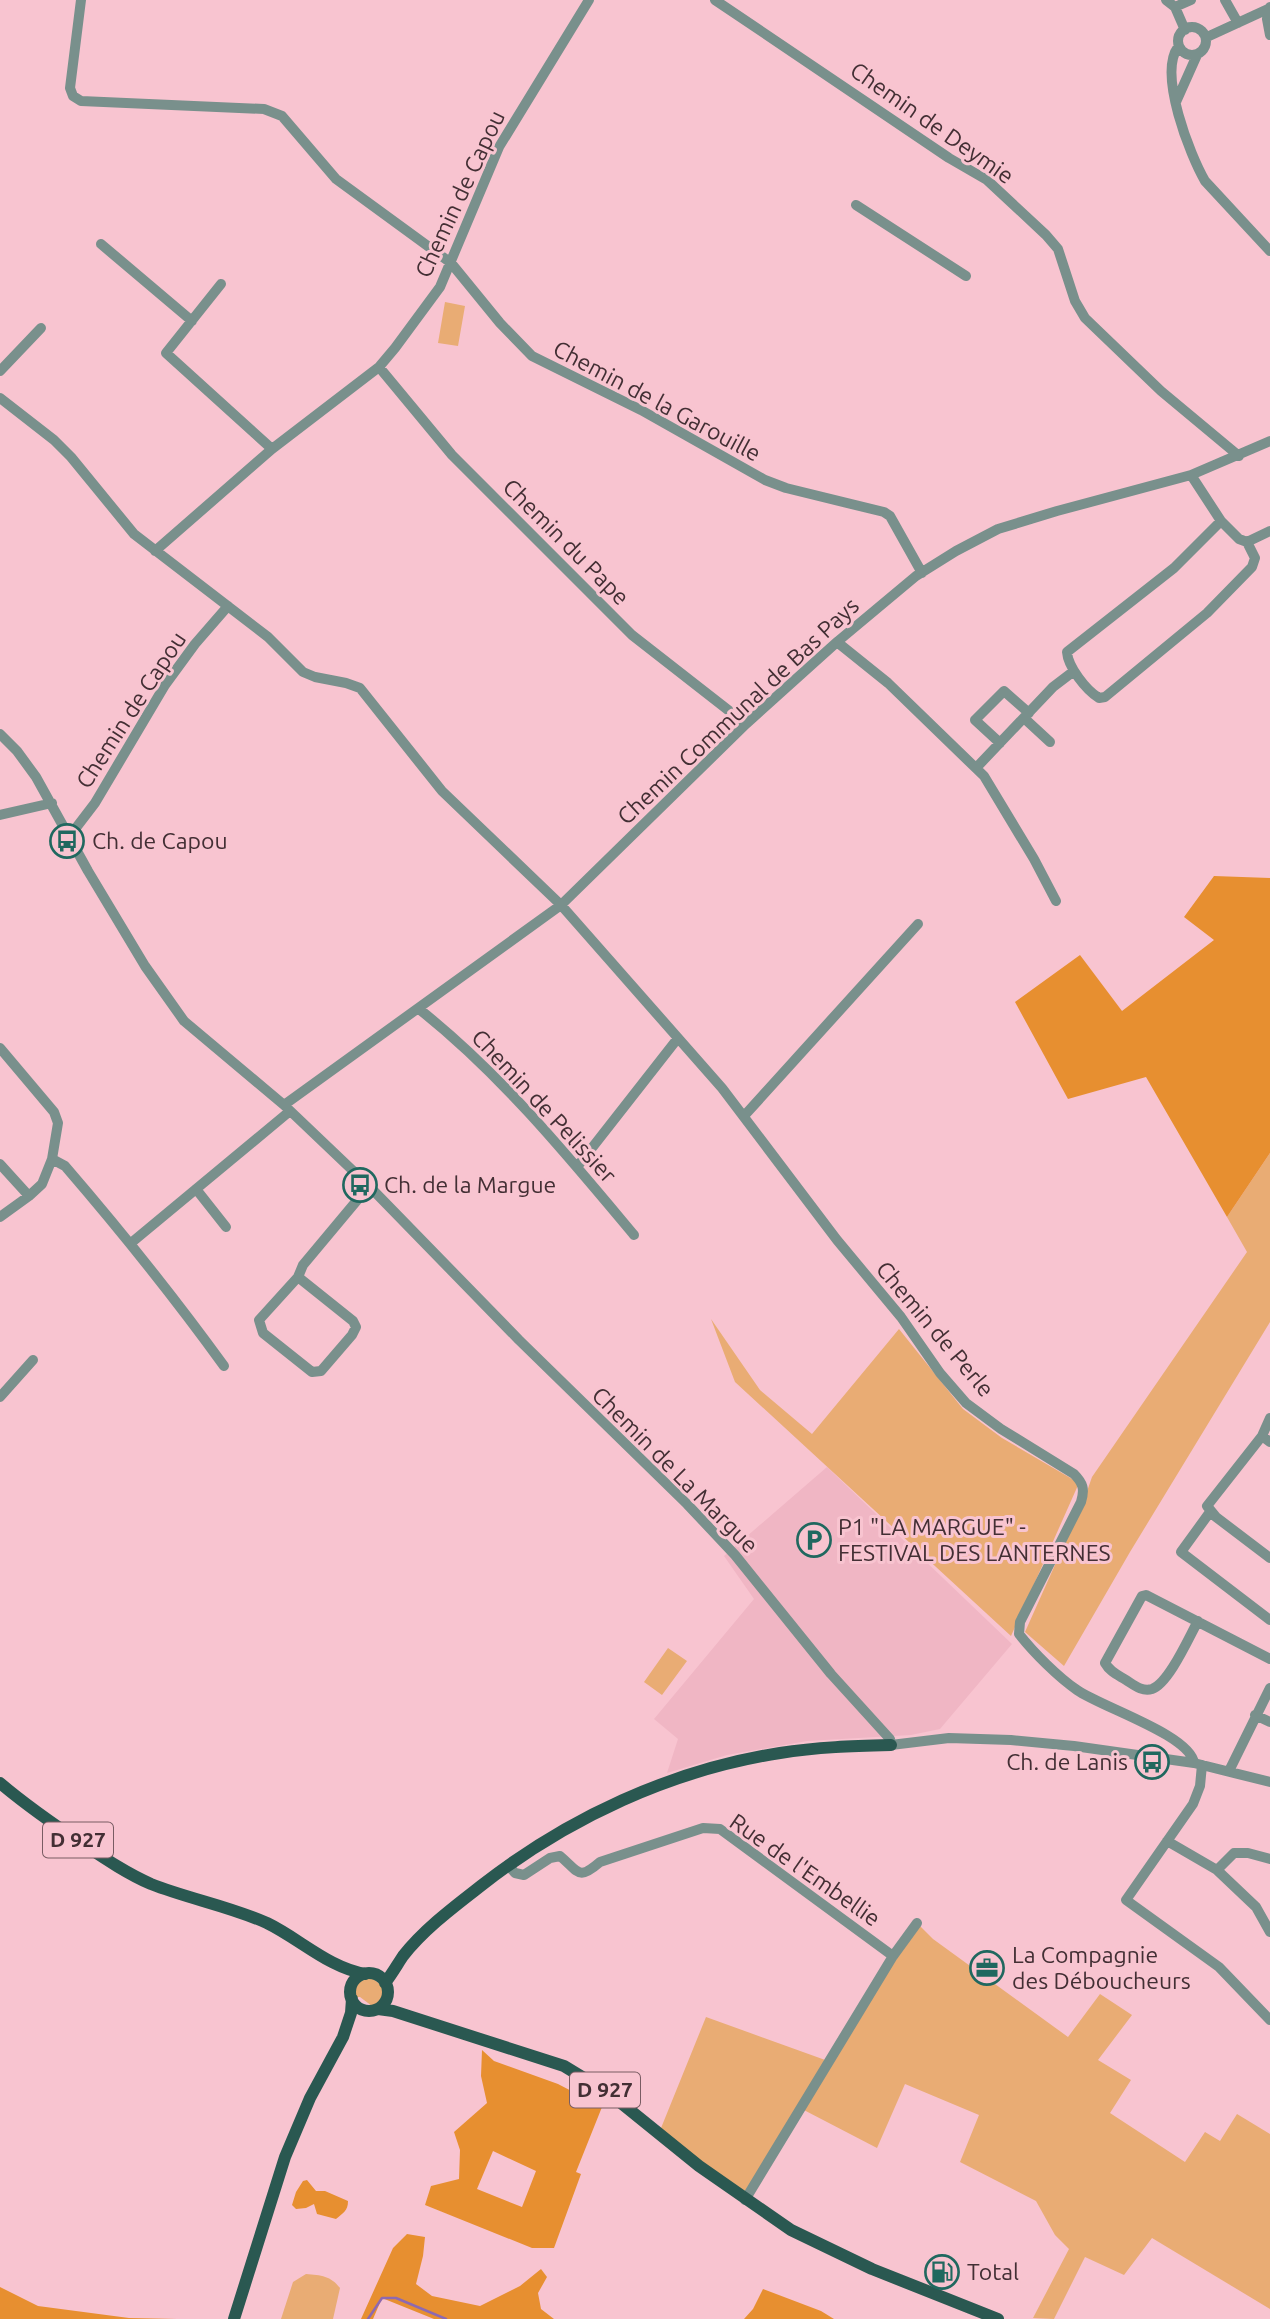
<svg xmlns="http://www.w3.org/2000/svg" width="1270" height="2319" viewBox="0 0 1270 2319" font-family="Ubuntu,sans-serif">
	<style>
		.built { fill: #f0b6c4 }
		.green { fill: #e9ac74 }
		.forest { fill: #e78f30; fill-rule: evenodd }
		.lines { fill: none; stroke-linecap: round; stroke-linejoin: round }
		.stream { stroke: #8d69b1; stroke-width: 2.5 }
		.minor { stroke: #79908c; stroke-width: 10 }
		.major { stroke: #2a5851; stroke-width: 12 }
		.labels { text-anchor: middle; stroke-width: 6; stroke-linejoin: round; paint-order: stroke }
		.shield { fill: #f8c4d0; stroke: #795c63; stroke-width: 2 }
		.shield-label { font-size: 21px; font-weight: bold; fill: #432f34 }
		.street-label { font-size: 23px; fill: #432f34; stroke: #f8c4d0 }
		.poi-label { font-size: 23px; fill: #432f34; stroke: #f8c4d0; text-anchor: start }
	</style>
	<rect width="100%" height="100%" fill="#f8c4d0"/>
	<!-- built -->
	<path class="built" d="M827 1467 1012 1644 940 1729 911 1735 807 1741 727 1755 667 1773 678 1739 654 1719 754 1599 724 1556Z"/>
	<!-- green -->
	<path class="green" d="M445 302 465 306 458 346 438 343Z
		M1270 1153V1322L1130 1552 1064 1666 1025 1632 1084 1500 1092 1477 1247 1252 1227 1217Z
		M711 1319 760 1390 812 1434 899 1329 963 1409 1002 1438 1079 1483 1011 1636 735 1382Z
		M668 1648 687 1661 662 1695 644 1682Z
		M917 1923 933 1939 1068 2037 1100 1994 1132 2015 1098 2060 1131 2080 1110 2113 1185 2162 1205 2132 1220 2141 1237 2114 1270 2134V2309L1152 2238 1124 2275 1085 2257 1054 2319 1033 2318 1069 2249 1055 2235 1036 2201 960 2162 979 2115 905 2084 877 2148 800 2108 745 2200 659 2133 706 2017 828 2061Z
		M372 1978 381 1985C385 1995 381 2002 372 2006L360 1997H356V1986L361 1980Z
		M306 2274C321 2275 331 2276 340 2288L333 2319H281L293 2282Z"/>
	<!-- forest -->
	<path class="forest" d="M1214 876 1270 878V1153L1227 1217 1146 1077 1068 1099 1015 1002 1080 955 1122 1011 1214 940 1184 917Z
		M482 2050 494 2061 558 2084 602 2107 576 2172 581 2174 554 2248H532L425 2205 431 2186 459 2179 460 2150 454 2132 487 2103 481 2076ZM493 2151 536 2171 522 2207 477 2189Z
		M307 2180 316 2191H325L348 2201C348 2211 343 2213 336 2219L317 2214 314 2204 306 2208 296 2209 292 2205 296 2192 303 2181Z
		M407 2234 425 2237 423 2256 416 2284 432 2296 480 2306 520 2286 541 2269 547 2277 538 2293 541 2309 554 2319H434L382 2298 373 2319H361L393 2248Z
		M0 2287 38 2306 129 2318 177 2319H0Z
		M763 2289 821 2311 834 2319H744L753 2309Z"/>
	<g class="lines">
		<!-- stream -->
		<path class="stream" d="M368 2319 382 2298H396L446 2319"/>
		<!-- minor -->
		<path class="minor" d="M81 0 70 88 73 96 81 101 264 109 282 116 336 179 451 263 500 323 532 356 641 410 765 480 786 488 884 512 890 516 922 573
			M715 0 949 158 987 180 1046 235 1058 249 1075 301 1085 318 1161 391 1239 456
			M1166 0 1175 7 1185 30
			M1225 0 1238 23
			M1175 7 1191 0
			M1270 7 1267 19 1270 35
			M1178 41a14 14 0 1 1 28 0a14 14 0 1 1-28 0Z
			M1207 37 1268 9
			M1178 47C1158 74 1190 155 1205 181L1270 251
			M1176 102 1197 55
			M856 205 966 276
			M101 244 192 321
			M221 284 166 353 272 449
			M379 367 452 455 632 635 746 724
			M0 371 41 328
			M0 398 54 440 71 457 134 534 268 637 303 672 315 677 346 683 360 688 442 791 561 905 722 1088 837 1240 901 1317 940 1373 966 1403 1001 1429 1074 1474C1083 1483 1085 1489 1081 1502L1020 1622 1019 1634C1034 1653 1058 1677 1077 1690 1101 1707 1190 1735 1194 1763
			M1191 475 1221 521 1239 539 1247 542 1255 558 1252 567 1207 613 1105 697 1099 698C1086 690 1068 667 1067 652L1174 568 1221 521
			M1247 542 1270 531
			M155 551 272 449 379 367 395 348 440 287 499 147 589 0
			M837 642 888 683 984 776 1034 859 1056 901
			M1024 718 1050 742
			M0 734 17 751 36 777 88 871 145 966 184 1021 284 1105 369 1186 519 1340 687 1504 735 1555 831 1674 890 1739 891 1745 949 1738 1011 1740 1074 1746 1194 1763 1270 1782
			M1000 743 975 720 1004 691 1029 713
			M976 768 1053 687 1074 671
			M0 815 52 803
			M69 837 95 803 165 685 195 644 228 606
			M419 1009C501 1074 568 1156 634 1235
			M0 1048 54 1112 58 1123 52 1159 42 1184 29 1196 0 1217
			M284 1105 561 905 746 724 837 642 916 576 956 551 998 529 1057 511 1191 475 1270 441
			M744 1116 918 924
			M52 1159 65 1166C121 1231 174 1297 224 1366
			M0 1164 29 1196
			M577 1167 678 1038
			M196 1189 226 1227
			M131 1243 290 1111
			M298 1277 353 1321 356 1327 352 1335 321 1371 312 1372 263 1333 259 1320 298 1277 303 1265 369 1186
			M0 1397 33 1360
			M1262 1436 1270 1418
			M1270 1442 1262 1436 1207 1506 1216 1517 1270 1558
			M1210 1512 1181 1552 1270 1620
			M1198 1621C1189 1637 1169 1683 1152 1689 1142 1692 1134 1685 1126 1680 1118 1675 1110 1672 1105 1663L1142 1596 1146 1595 1270 1659
			M1255 1715 1270 1722
			M1202 1765 1200 1786 1193 1804 1126 1900 1219 1967 1270 2020
			M1229 1771 1270 1688
			M1167 1841 1217 1870 1256 1907 1270 1932
			M508 1865 515 1873 524 1875 550 1858 560 1856C579 1872 578 1881 600 1862L703 1828 720 1829 893 1956
			M1217 1870 1234 1853H1248L1270 1859
			M745 2200 893 1956 917 1923"/>
		<!-- major -->
		<path class="major" d="M0 1783C27 1806 56 1826 86 1846 107 1860 128 1874 151 1884 189 1899 229 1906 267 1923 300 1939 329 1968 366 1974
			M350 1992a19 19 0 1 1 38 0a19 19 0 1 1-38 0Z
			M385 1983C392 1974 397 1965 403 1956 424 1929 455 1906 482 1885 568 1818 671 1770 780 1753 817 1747 854 1746 891 1745
			M378 2009 393 2011 564 2066 610 2094 699 2166 791 2230 872 2269 998 2319
			M234 2319 285 2157 310 2098 343 2037 351 2013 352 1999"/>
	</g>
	<!-- icons -->
	<defs>
		<g id="bus-ring" transform="scale(1.75)"><circle r="9.5" fill="#f8c4d0" stroke="#20685f" stroke-width="1.5"/><path d="M-5-6H5V4H4V6H2V4H-2V6H-4V4H-5ZM-3.5-4V0h7V-4ZM-3.5 1.2v1.5H-2V1.2ZM2 1.2v1.5H3.5V1.2Z" fill="#20685f"/></g>
		<g id="parking-ring" transform="scale(1.75)"><circle r="9.5" fill="#f8c4d0" stroke="#20685f" stroke-width="1.5"/><path d="M-3.5-5.5H1a3.5 3.5 0 0 1 0 7H-1V5.5H-3.5ZM-1-3.4V-.6H.8a1.4 1.4 0 0 0 0-2.8Z" fill="#20685f"/></g>
		<g id="office-ring" transform="scale(1.75)"><circle r="9.5" fill="#f8c4d0" stroke="#20685f" stroke-width="1.5"/><path d="M-6-3h4V-5.5h4V-3h4V5H-6ZM-1-4.5V-3h2v-1.5ZM-6 0V1H6V0Z" fill="#20685f"/></g>
		<g id="fuel-ring" transform="scale(1.75)"><circle r="9.5" fill="#f8c4d0" stroke="#20685f" stroke-width="1.5"/><path d="M-5.5-6h7V0h2V4h1.3V-2.5L3-4.5l.8-.8L6-3V5H2.5V1h-1V6h-7ZM-4.2-4.7v3.2H.2V-4.7Z" fill="#20685f"/></g>
	</defs>
	<g fill-rule="evenodd">
		<use href="#bus-ring" x="67" y="841"/>
		<use href="#bus-ring" x="360" y="1185"/>
		<use href="#parking-ring" x="814" y="1540"/>
		<use href="#bus-ring" x="1152" y="1762"/>
		<use href="#office-ring" x="987" y="1968"/>
		<use href="#fuel-ring" x="942" y="2272"/>
	</g>
	<g class="labels">
		<!-- shield labels -->
		<g class="shield">
			<rect x="43" y="1822.5" width="70" height="35" rx="5"/>
			<rect x="570" y="2072.5" width="70" height="35" rx="5"/>
		</g>
		<g class="shield-label">
			<text x="78" y="1847">D 927</text>
			<text x="605" y="2097">D 927</text>
		</g>
		<!-- street labels -->
		<g class="street-label">
			<text transform="translate(932 123) rotate(35)" y="8">Chemin de Deymie</text>
			<text transform="translate(460 194) rotate(-65)" y="8">Chemin de Capou</text>
			<text transform="translate(657 401) rotate(28)" y="8">Chemin de la Garouille</text>
			<text transform="translate(566 542) rotate(45)" y="8">Chemin du Pape</text>
			<text transform="translate(131 710) rotate(-57)" y="8">Chemin de Capou</text>
			<text transform="translate(738 711) rotate(-43)" y="8">Chemin Communal de Bas Pays</text>
			<text transform="translate(544 1106) rotate(47)" y="8">Chemin de Pelissier</text>
			<text transform="translate(935 1329) rotate(50)" y="8">Chemin de Perle</text>
			<text transform="translate(675 1470) rotate(45)" y="8">Chemin de La Margue</text>
			<text transform="translate(805 1870) rotate(35)" y="8">Rue de l'Embellie</text>
		</g>
		<!-- poi labels -->
		<g class="poi-label">
			<text x="92" y="849">Ch. de Capou</text>
			<text x="384" y="1193">Ch. de la Margue</text>
			<text x="838" y="1535">P1 "LA MARGUE" -<tspan x="838" dy="26">FESTIVAL DES LANTERNES</tspan></text>
			<text x="1128" y="1770" text-anchor="end">Ch. de Lanis</text>
			<text x="1012" y="1963">La Compagnie<tspan x="1012" dy="26">des Déboucheurs</tspan></text>
			<text x="967" y="2280">Total</text>
		</g>
	</g>
</svg>
